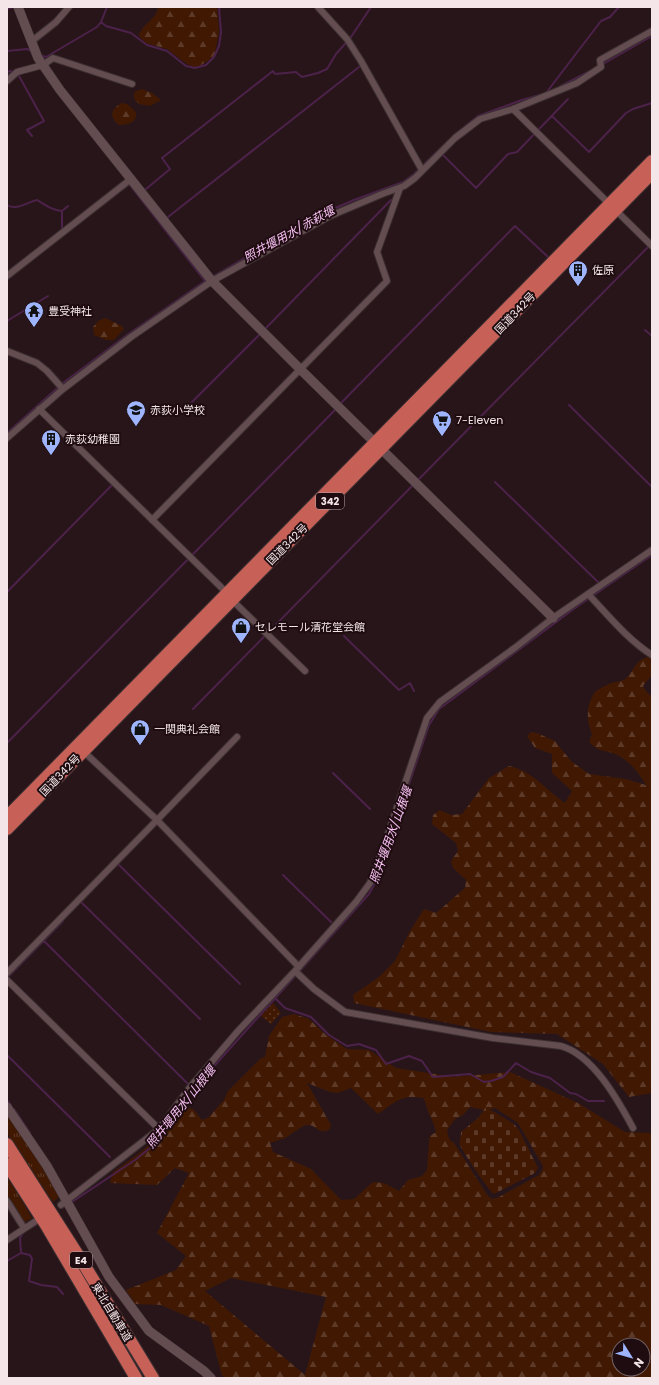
<svg xmlns="http://www.w3.org/2000/svg" width="659" height="1385" viewBox="0 0 659 1385" font-family="Poppins,'Noto Sans JP',sans-serif">
	<style>
		.grass { fill: url(#grass-tufts) }
		.forest { fill: url(#forest-firs); fill-rule: evenodd }
		.cemetery { fill: url(#cemetery-stones) }
		.park { fill: url(#park-dots) }
		.lines { fill: none; stroke-linecap: round; stroke-linejoin: round }
		.stream { stroke: #4c224b; stroke-width: 2 }
		.street-casing { stroke: #3d3032; stroke-width: 8 }
		.secondary-casing { stroke: #3d3032; stroke-width: 10 }
		.highway-casing { stroke: #3d3032; stroke-width: 14 }
		.street { stroke: #634d51; stroke-width: 6 }
		.secondary { stroke: #634d51; stroke-width: 9 }
		.highway { stroke: #c76158; stroke-width: 12 }
		.labels { text-anchor: middle; stroke-width: 4; stroke-linejoin: round; paint-order: stroke }
		.shield { fill: #1e0c10; stroke: #b4a5a7; stroke-width: 1 }
		.shield-label { font-size: 10px; font-weight: bold; fill: #f4e6e8 }
		.poi-label { font-size: 11px; fill: #f4e6e8; stroke: #1e0c10; text-anchor: start }
		.street-label { font-size: 11px; fill: #f4e6e8; stroke: #1e0c10 }
		.water-label { font-size: 12px; font-style: italic; fill: #f9c1f5; stroke: #1e0c10 }
	</style>
	<defs>
		<pattern id="grass-tufts" width="24" height="20" patternUnits="userSpaceOnUse"><rect width="24" height="20" fill="#411903"/><path d="M3 7l-1-3M5 7V3M7 7l1-3M15 17l-1-3M17 17v-4M19 17l1-3" fill="none" stroke="#5d3a28"/></pattern>
		<pattern id="forest-firs" width="22" height="20" patternUnits="userSpaceOnUse"><rect width="22" height="20" fill="#411903"/><path d="M5 1l3.5 6h-7zM16 11l3.5 6h-7z" fill="#5d3a28"/></pattern>
		<pattern id="cemetery-stones" width="16" height="16" patternUnits="userSpaceOnUse"><rect width="16" height="16" fill="#411903"/><path d="M2 7V4a2 2 0 0 1 4 0v3zM10 15v-3a2 2 0 0 1 4 0v3z" fill="#5d3a28"/></pattern>
		<pattern id="park-dots" width="8" height="8" patternUnits="userSpaceOnUse"><rect width="8" height="8" fill="#411903"/><path d="M2 2h.1M6 6h.1" fill="none" stroke="#5d3a28" stroke-width="1.8" stroke-linecap="round"/></pattern>
	</defs>
	<rect width="100%" height="100%" fill="#281519"/>
	<!-- grass -->
	<path class="grass" d="M7 1112 15 1122 58 1194V1198L53 1202 7 1133Z
		M7 1176 32 1218 25 1222 23 1221 7 1197Z"/>
	<!-- forest -->
	<path class="forest" d="M158 7H217L219 32 216 48 214 55 209 60 198 67H193L187 64 167 49 146 43 139 36C141 24 157 20 158 7Z
		M142 89 152 93 161 100 150 106 139 104 134 99V92Z
		M122 103 127 104 136 112C138 123 127 125 119 125 109 117 110 109 122 103Z
		M105 318 122 326 124 329 114 340H106L94 335 93 327 98 321Z
		M648 657 652 659V675L643 686 645 690 652 697V1093L629 1097 603 1064 557 1034 491 1032 354 1003 353 995 379 977 395 961 410 931 424 909 436 913 465 888 466 880 453 868 451 861 458 851 456 843 432 824 433 815 440 810 451 815 462 814 489 778 509 766C533 771 546 790 565 803L572 791 552 773V754L535 748 527 736 531 732 537 733 555 741 571 761 589 774 626 779 646 785C639 773 627 757 612 753 599 749 600 752 589 742L592 734C586 721 586 704 595 692 598 689 605 686 609 684 613 682 619 682 624 680 634 673 634 660 648 657Z
		M294 1014 309 1019 326 1035 347 1049 369 1050 396 1068 454 1077 510 1072 578 1103 625 1132 652 1133V1378H228L222 1376 209 1326 161 1305 135 1304 126 1290 176 1270 186 1256 157 1233 189 1173 175 1168 157 1185 110 1183 113 1172 141 1152 166 1129 183 1107 193 1109 202 1120 208 1118 224 1100 228 1091 261 1058 265 1057 269 1036 282 1017ZM307 1083 330 1092 338 1093 351 1088 378 1114C395 1102 402 1094 423 1098 427 1104 426 1107 429 1113 432 1121 434 1122 436 1132L430 1136 429 1141 427 1170 422 1176 408 1180 399 1191 384 1183 373 1182 354 1199 341 1200 311 1169 273 1152 270 1143C275 1141 280 1140 285 1138 290 1135 303 1125 307 1125 317 1124 318 1136 330 1129L331 1125ZM470 1107 484 1110 495 1108 518 1123 543 1166 542 1171 539 1175 497 1198 492 1199 488 1196 454 1143 449 1139 447 1130 455 1119 463 1115ZM231 1278 326 1297 305 1375 205 1291ZM619 1345H643V1369H619Z"/>
	<!-- cemetery -->
	<path class="cemetery" d="M486 1107 514 1124 519 1130 538 1168 535 1173 494 1194C489 1191 462 1151 460 1145 459 1141 461 1136 461 1132L478 1118Z"/>
	<!-- park -->
	<path class="park" d="M273 1003 281 1013 271 1024 261 1016Z"/>
	<g class="lines">
		<!-- stream -->
		<path class="stream" d="M7 9 13 7
			M101 22 106 26 131 33 147 45 167 51 186 66 195 68 206 65 214 57 219 46 221 32 219 7
			M7 51 27 49 32 51
			M40 55 46 57 97 27 101 22 107 7
			M603 64 652 36
			M7 72 11 71 19 76 44 121 27 130 32 136
			M559 87 590 71
			M546 93 601 21 610 17 619 7
			M552 116 589 152 626 113 633 109 652 103
			M453 136 478 116 522 100 543 94
			M441 153 476 188 508 154 517 152 568 99
			M129 184 205 281
			M146 189 170 169 162 158 273 71 275 74 296 72 302 77 318 73 327 69 336 54 351 37 371 7
			M7 205C17 211 27 202 37 200 45 205 52 210 62 211L68 206
			M62 211V230
			M168 217 359 67
			M212 277 319 215 354 200 403 182 414 174 448 141
			M7 321 48 296
			M265 329 391 200
			M645 330 652 336
			M340 404 515 226 548 257
			M569 405 652 487
			M188 406 260 334
			M7 433 63 383 127 335 208 279
			M417 481 650 245
			M495 482 598 582
			M7 592 112 485
			M344 636 399 690 410 683 414 691
			M193 709 414 484
			M7 743 336 409
			M333 773 370 809
			M117 863 240 984
			M283 875 331 922
			M79 903 80 901 200 1019
			M44 941 187 1083
			M7 978 63 921
			M276 999 285 1008 311 1017 329 1035 347 1046 359 1044 376 1050 386 1064 409 1056 422 1061 433 1077 470 1074 484 1082 491 1081 503 1077 516 1063 531 1072 550 1078 570 1093 576 1094 588 1101H604
			M7 1055 110 1157
			M7 1100 11 1105
			M14 1109 30 1133
			M71 1201 72 1202 135 1160 150 1148 177 1113 189 1094 369 894 377 879 429 725 439 709 575 608 652 555
			M27 1230 36 1225
			M21 1253 30 1255 32 1259 29 1281 41 1285 57 1287 63 1294
			M7 1261 21 1253 20 1238 23 1233"/>
		<!-- street casing -->
		<g class="street-casing">
			<path id="street" d="M318 7 347 39 361 61 422 170
				M32 41 56 22 69 7
				M7 81 17 72 43 65 53 58 132 84
				M513 109 652 246
				M7 276 131 179
				M7 351 37 363 47 371 63 389
				M39 409 227 593 232 600 305 671
				M7 438 63 389 131 337 212 281 330 216 382 194 404 186 415 178 455 138 480 119 513 109 577 83 601 67 600 60 652 31
				M152 520 387 281 377 252 400 188
				M588 594C608 615 627 639 652 655
				M82 750 157 820 299 967
				M295 971 314 989 345 1012 493 1038 561 1046C593 1055 618 1100 633 1128
				M7 973 157 820 237 737
				M7 980 159 1129
				M7 1201 24 1228
				M61 1205 159 1129 191 1086 238 1031 295 971 356 902 370 883 384 846 427 718 440 702 516 647 553 618 652 550
				M7 1240 36 1221"/>
		</g>
		<!-- secondary casing -->
		<g class="secondary-casing">
			<path id="secondary" d="M18 7 38 58 60 90 212 281 300 369 553 618
				M7 1107 47 1166 109 1277 149 1331 204 1371 211 1378"/>
		</g>
		<!-- highway casing -->
		<g class="highway-casing">
			<path id="highway" d="M7 817 652 161
				M7 829 652 173
				M7 1144 83 1263 153 1378
				M7 1164 46 1225 136 1378"/>
		</g>
		<!-- street -->
		<use href="#street" class="street"/>
		<!-- secondary -->
		<use href="#secondary" class="secondary"/>
		<!-- highway -->
		<use href="#highway" class="highway"/>
	</g>
	<!-- icons -->
	<defs>
		<g id="building-pin" transform="scale(1)"><path d="M0 17L-7.5 6A9.5 9.5 0 1 1 7.5 6Z" fill="#9eb4fd" stroke="#1e0c10"/><path d="M-4-6H4V6H1V3H-1V6H-4ZM-2.5-4.3h1.7v1.8h-1.7ZM.8-4.3h1.7v1.8H.8ZM-2.5-1h1.7V.8h-1.7ZM.8-1h1.7V.8H.8Z" fill="#111"/></g>
		<g id="temple-pin" transform="scale(1)"><path d="M0 17L-7.5 6A9.5 9.5 0 1 1 7.5 6Z" fill="#9eb4fd" stroke="#1e0c10"/><path d="M0-6L5-2H3V0L6.5 2.5H4V6H1.5V3h-3V6H-4V2.5H-6.5L-3 0V-2H-5Z" fill="#111"/></g>
		<g id="school-pin" transform="scale(1)"><path d="M0 17L-7.5 6A9.5 9.5 0 1 1 7.5 6Z" fill="#9eb4fd" stroke="#1e0c10"/><path d="M0-5L7-2L0 1L-7-2ZM-4 1L0 2.5L4 1V4Q0 6-4 4Z" fill="#111"/></g>
		<g id="supermarket-pin" transform="scale(1)"><path d="M0 17L-7.5 6A9.5 9.5 0 1 1 7.5 6Z" fill="#9eb4fd" stroke="#1e0c10"/><path d="M-6-5.5h2.5l.6 2H6L4.5 2H-2.5L-4.4-4H-6ZM-1.5 3.2a1.3 1.3 0 1 0 .1 0ZM3 3.2a1.3 1.3 0 1 0 .1 0Z" fill="#111"/></g>
		<g id="shop-pin" transform="scale(1)"><path d="M0 17L-7.5 6A9.5 9.5 0 1 1 7.5 6Z" fill="#9eb4fd" stroke="#1e0c10"/><path d="M-5-2.5h2.3a2.7 3.5 0 0 1 5.4 0H5L5.5 6h-11ZM-1.5-2.5h3a1.5 2.3 0 0 0-3 0Z" fill="#111"/></g>
	</defs>
	<g fill-rule="evenodd">
		<use href="#building-pin" x="578" y="270"/>
		<use href="#temple-pin" x="34" y="311"/>
		<use href="#school-pin" x="136" y="410"/>
		<use href="#supermarket-pin" x="442" y="420"/>
		<use href="#building-pin" x="51" y="439"/>
		<use href="#shop-pin" x="241" y="627"/>
		<use href="#shop-pin" x="140" y="729"/>
	</g>
	<g class="labels">
		<!-- shield labels -->
		<g class="shield">
			<rect x="316" y="493" width="28" height="16" rx="3"/>
			<rect x="70" y="1252" width="22" height="16" rx="3"/>
		</g>
		<g class="shield-label">
			<text x="330" y="505">342</text>
			<text x="81" y="1264">E4</text>
		</g>
		<!-- poi labels -->
		<g class="poi-label">
			<text x="592" y="274">佐原</text>
			<text x="48" y="315">豊受神社</text>
			<text x="150" y="414">赤荻小学校</text>
			<text x="456" y="424">7-Eleven</text>
			<text x="65" y="443">赤荻幼稚園</text>
			<text x="255" y="631">セレモール清花堂会館</text>
			<text x="154" y="733">一関典礼会館</text>
		</g>
		<!-- street labels -->
		<g class="street-label">
			<text transform="translate(515 313) rotate(-46)" y="4">国道342号</text>
			<text transform="translate(287 544) rotate(-45)" y="4">国道342号</text>
			<text transform="translate(60 775) rotate(-46)" y="4">国道342号</text>
			<text transform="translate(112 1312) rotate(59)" y="4">東北自動車道</text>
		</g>
		<!-- water labels -->
		<g class="water-label">
			<text transform="translate(289 234) rotate(-29)" y="4">照井堰用水/赤萩堰</text>
			<text transform="translate(391 835) rotate(-70)" y="4">照井堰用水/山根堰</text>
			<text transform="translate(181 1107) rotate(-51)" y="4">照井堰用水/山根堰</text>
		</g>
	</g>
	<!-- border -->
	<rect width="659" height="1385" fill="none" stroke="#f4e6e8" stroke-width="16"/>
	<!-- north arrow -->
	<g transform="translate(631 1357) rotate(127)"><circle r="19" fill="#1e0c10" stroke="#746366"/>
	<path d="M0-3L7 15L0 10L-7 15Z" fill="#9eb4fd"/>
	<text y="-6" font-size="11" font-weight="bold" text-anchor="middle" fill="#f4e6e8">N</text>
	</g>
</svg>
